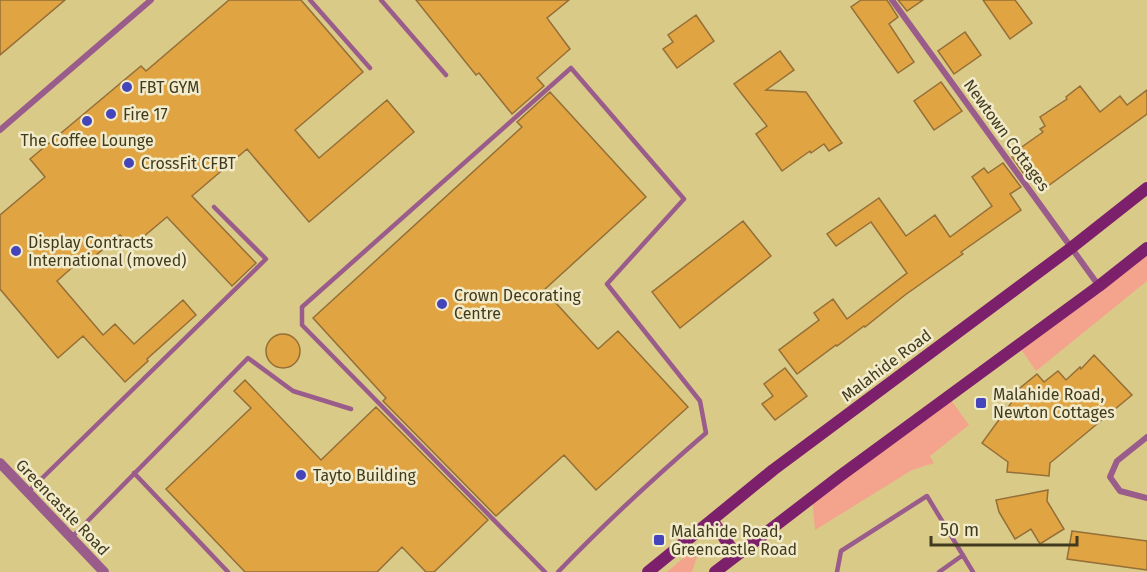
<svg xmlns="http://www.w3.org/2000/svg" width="1147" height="572" viewBox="0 0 1147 572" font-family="'Fira Sans',sans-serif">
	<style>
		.green { fill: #f4a38c }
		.building { fill: #e0a443; stroke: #946f37; stroke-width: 1.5 }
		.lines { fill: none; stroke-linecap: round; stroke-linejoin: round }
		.service { stroke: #9a5d8b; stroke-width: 4.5 }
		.minor { stroke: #9a5d8b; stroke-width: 6 }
		.tertiary { stroke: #9a5d8b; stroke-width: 10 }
		.secondary { stroke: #7d206c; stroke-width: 12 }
		.poi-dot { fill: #4445ba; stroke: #f2ebca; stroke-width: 2 }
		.labels { text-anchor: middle; stroke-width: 5; stroke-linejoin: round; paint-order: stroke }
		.poi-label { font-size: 16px; fill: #413a1f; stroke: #f2ebca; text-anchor: start }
		.street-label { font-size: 16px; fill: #413a1f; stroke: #f2ebca }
	</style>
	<rect width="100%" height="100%" fill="#daca88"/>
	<!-- green -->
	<path class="green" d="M1147 249V281L1036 371 1018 345Z
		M948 396 969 425 930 456 934 463 912 470 815 530 812 497Z
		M694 549 698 553 692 572H667Z"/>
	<!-- building -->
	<path class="building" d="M0 0H65L0 55Z
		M229 0H301L363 72 295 130 319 158 387 100 414 132 309 222 247 149 192 196 256 263 232 286 167 217 131 247 120 235 89 261 85 256 57 281 103 335 115 324 134 344 183 300 196 315 147 359 148 361 125 382 83 336 58 358 0 289V215L45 177 30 159 141 66 146 71Z
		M416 0H569L547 18 570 49 537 78 544 86 512 114 479 73 476 75Z
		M861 0H887L898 17 889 24 914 62 898 73 851 7Z
		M898 0H923L907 11Z
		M983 0H1015L1032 23 1010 39Z
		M696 15 714 41 677 68 663 49 673 42 668 35Z
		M965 32 981 55 954 74 938 51Z
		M780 51 794 70 766 90 806 92 842 143 829 151 824 144 811 153 810 151 782 171 756 134 767 126 734 84Z
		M941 82 962 111 934 130 914 101Z
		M1080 86 1100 112 1120 96 1127 105 1147 90V114L1048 186 1040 174 1029 181 1012 157 1020 151 1019 149 1043 132 1040 129 1045 126 1040 117 1067 99 1066 97Z
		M550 92 646 197 544 290 598 349 618 331 688 407 596 490 564 455 496 516 383 401 386 398 313 318 522 127 517 122Z
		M1003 163 1021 187 1010 194 1021 210 961 252 963 254 905 295 865 327 864 326 837 346 836 345 797 374 779 350 819 320 814 313 833 299 847 319 907 273 871 222 836 246 827 234 879 198 906 236 935 215 950 237 992 206 972 177 984 168 988 173Z
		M743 221 771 256 680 328 652 292Z
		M266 351a17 17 0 1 1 34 0a17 17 0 1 1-34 0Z
		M1094 355 1132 395 1050 463 1049 476 1007 472 1008 462 982 443 1017 395 1015 392 1037 374 1044 382 1058 371 1066 380 1080 367 1081 369Z
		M785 368 807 396 775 420 762 404 773 396 764 384Z
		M245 380 321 460 376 407 488 520 434 572H426L402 547 377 572H245L166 489 251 408 234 391Z
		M1048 490 1047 501 1064 529 1040 544 1031 529 1015 539 999 512 996 500Z
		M1072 531 1147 541V570L1067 559Z"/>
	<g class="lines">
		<!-- service -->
		<path class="service" d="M310 0 370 68
			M381 0 446 75
			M134 473 228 572
			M29 491 266 259 214 207
			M71 538 248 358 293 391 351 409
			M545 572 302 325V307L571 68 684 199 607 284 700 401 706 433C655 477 605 523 558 572
			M837 572 841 551 927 496 973 572
			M939 572 963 555"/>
		<!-- minor -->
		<path class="minor" d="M892 0 1099 286
			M0 130 151 0
			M1147 437 1117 461 1110 477 1120 491 1147 498"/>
		<!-- tertiary -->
		<path class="tertiary" d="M0 463 104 572"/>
		<!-- secondary -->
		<path class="secondary" d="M712 520 736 555
			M648 572 773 470 1071 248 1147 188
			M715 572 840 476 1099 286 1147 248"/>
	</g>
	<!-- markers -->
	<g class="poi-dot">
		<circle cx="127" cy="87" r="6"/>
		<circle cx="111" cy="114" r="6"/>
		<circle cx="87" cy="121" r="6"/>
		<circle cx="129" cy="163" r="6"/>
		<circle cx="16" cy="251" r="6"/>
		<circle cx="442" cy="304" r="6"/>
		<rect x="975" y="397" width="12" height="12" rx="3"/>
		<circle cx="301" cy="475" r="6"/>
		<rect x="653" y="534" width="12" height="12" rx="3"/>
	</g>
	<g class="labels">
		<!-- poi labels -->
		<g class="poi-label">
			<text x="139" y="93">FBT GYM</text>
			<text x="123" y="120">Fire 17</text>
			<text x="87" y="146" text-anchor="middle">The Coffee Lounge</text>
			<text x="141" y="169">CrossFit CFBT</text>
			<text x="28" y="248">Display Contracts<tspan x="28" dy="18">International (moved)</tspan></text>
			<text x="454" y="301">Crown Decorating<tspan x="454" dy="18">Centre</tspan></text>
			<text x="993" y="400">Malahide Road,<tspan x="993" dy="18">Newton Cottages</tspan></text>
			<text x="313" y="481">Tayto Building</text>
			<text x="671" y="537">Malahide Road,<tspan x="671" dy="18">Greencastle Road</tspan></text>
		</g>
		<!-- street labels -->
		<g class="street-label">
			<text transform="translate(1007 135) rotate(54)" y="6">Newtown Cottages</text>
			<text transform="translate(886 365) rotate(-37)" y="6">Malahide Road</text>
			<text transform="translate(63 507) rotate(46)" y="6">Greencastle Road</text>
		</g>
	</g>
	<!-- scale -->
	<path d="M931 536v9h146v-9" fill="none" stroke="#413a1f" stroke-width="3"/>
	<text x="940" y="536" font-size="18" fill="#413a1f" stroke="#f2ebca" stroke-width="4.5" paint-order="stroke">50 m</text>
</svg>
